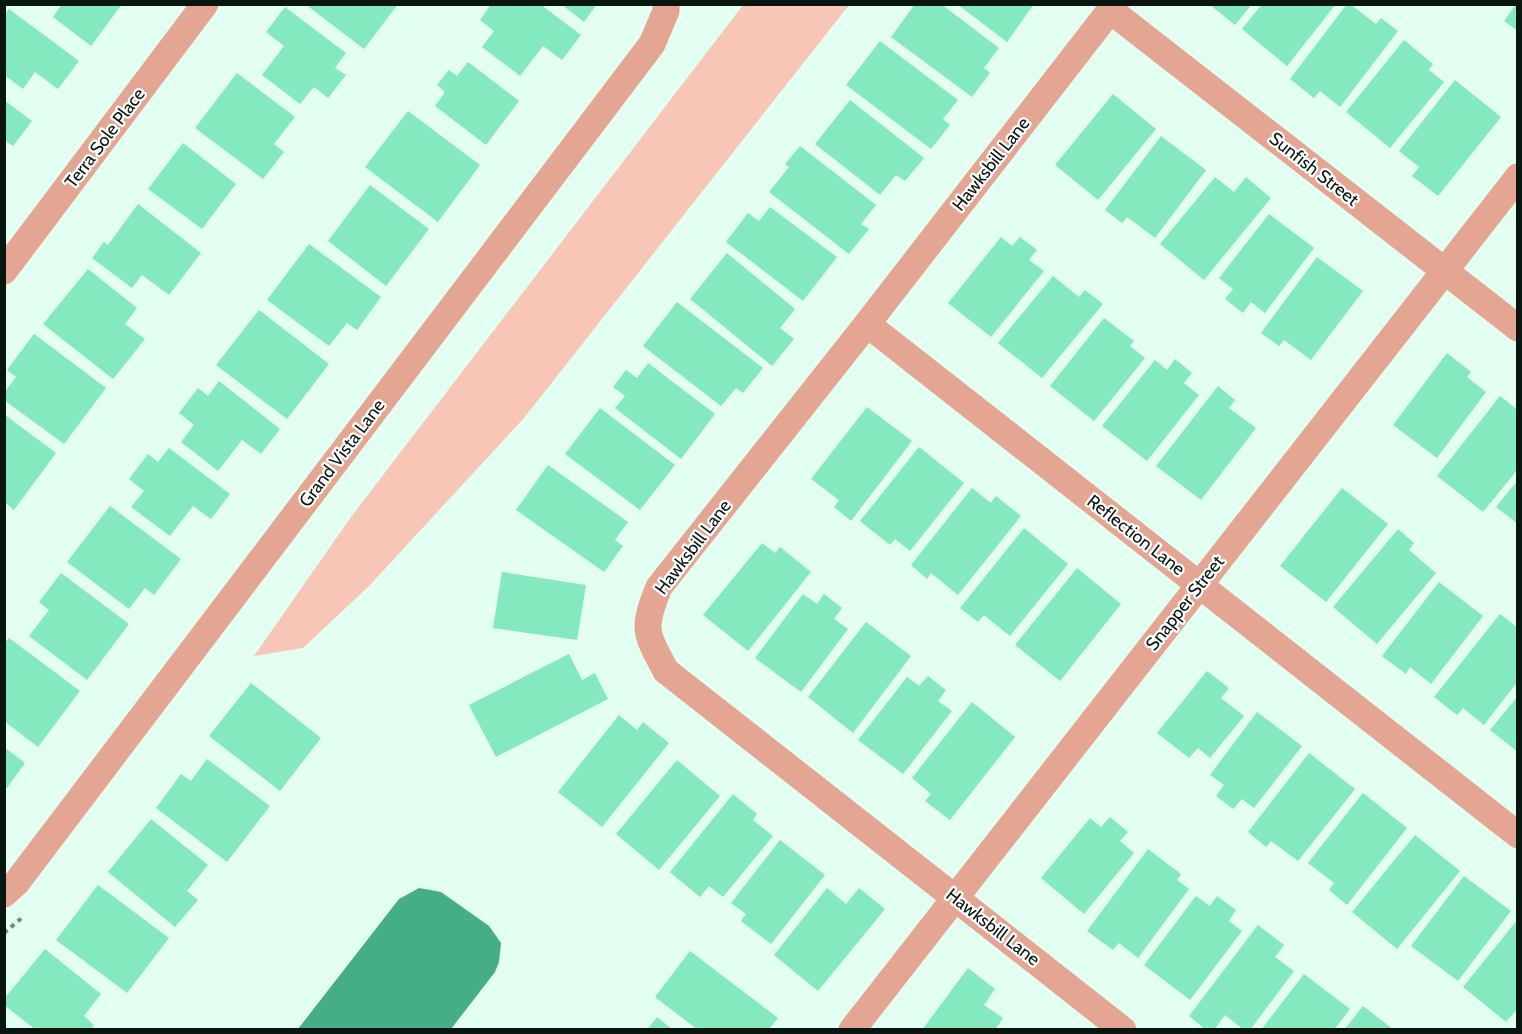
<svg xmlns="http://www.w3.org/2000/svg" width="1522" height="1034" viewBox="0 0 1522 1034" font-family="Cabin,sans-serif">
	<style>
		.green { fill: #f7c6b6 }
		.water { fill: #46ae86 }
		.building { fill: #84e9be }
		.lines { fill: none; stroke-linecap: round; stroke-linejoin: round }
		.path { stroke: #758a80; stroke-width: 4; stroke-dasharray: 4.5 4.5; stroke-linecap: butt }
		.street { stroke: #e4a692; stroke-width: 27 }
		.labels { text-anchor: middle; stroke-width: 4.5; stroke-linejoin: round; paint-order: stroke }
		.street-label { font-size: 18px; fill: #091610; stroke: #fff }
	</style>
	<rect width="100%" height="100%" fill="#e2fff1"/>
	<!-- green -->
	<path class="green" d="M743 5H849L524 418 369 586 303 648 254 656 351 517Z"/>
	<!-- water -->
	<path class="water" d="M419 888 441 892 489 926 501 943 499 962 495 972 451 1029H298L399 899Z"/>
	<!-- building -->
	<path class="building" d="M62 4H122L91 46 53 17Z
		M305 4H398L364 49Z
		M491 4H540L581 35 562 60 543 46 520 76 482 47 494 31 480 20Z
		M561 4H597L584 22Z
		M915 4H941L999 48 984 68 990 73 972 97 891 37Z
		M957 4H1034L1007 42Z
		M1209 4H1252L1235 25Z
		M1262 4H1336L1287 66 1242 29Z
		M1347 4H1350L1376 24 1381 18 1398 31 1340 107 1320 91 1314 98 1290 79Z
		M1516 4H1518V31L1504 21Z
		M285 7 346 53 335 68 346 75 328 98 314 87 300 104 262 75 284 46 266 32Z
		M9 9 79 61 58 89 35 72 23 89 4 75V15Z
		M1404 40 1433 64 1429 70 1444 82 1390 148 1346 112Z
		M880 41 958 100 943 119 950 125 931 149 846 85Z
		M468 62 519 101 486 145 435 106 445 92 437 85 449 70 457 76Z
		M237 73 295 117 274 144 284 152 263 179 195 128Z
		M1455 80 1501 117 1438 196 1412 176 1419 167 1399 151Z
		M1113 94 1156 129 1098 200 1055 165Z
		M4 100 32 121 13 146 4 140Z
		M850 100 924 158 905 181 896 175 880 195 815 144Z
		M408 111 480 165 438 222 365 167Z
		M1161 136 1206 170 1155 238 1127 217 1122 223 1105 210Z
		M183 143 236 184 202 229 148 189Z
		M800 146 876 205 861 224 869 229 849 254 769 192 789 167 785 164Z
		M1215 177 1234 192 1246 177 1271 198 1204 280 1160 244Z
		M370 185 429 229 386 286 328 241Z
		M138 204 201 253 169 295 142 275 132 288 92 258 104 242 108 245Z
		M770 207 837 257 803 301 726 242 748 213 759 221Z
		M1269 214 1314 248 1265 313 1251 302 1243 313 1225 299 1233 289 1219 278Z
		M1001 237 1012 246 1020 237 1037 250 1029 260 1044 271 991 337 948 303Z
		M309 244 381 297 357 330 347 323 329 346 267 300Z
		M727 253 795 309 780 328 794 339 772 366 690 299Z
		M1317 257 1363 291 1311 360 1284 340 1279 346 1261 333Z
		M88 269 137 308 125 324 145 339 113 379 43 324Z
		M1053 276 1079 297 1085 290 1103 304 1042 378 998 343Z
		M677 302 763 368 743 393 736 388 721 406 643 346Z
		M259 310 329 364 287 419 216 365Z
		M1104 318 1134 341 1130 346 1145 358 1094 421 1050 386Z
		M34 334 106 388 64 444 4 400V393L16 377 7 370Z
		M1447 353 1471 372 1467 377 1486 392 1437 458 1393 425Z
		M1175 359 1192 373 1184 383 1199 395 1147 461 1102 426 1155 360 1167 370Z
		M648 363 715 414 681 459 615 408 625 396 613 387 626 370 637 378Z
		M219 381 280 429 261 454 242 440 218 471 181 442 194 425 179 413 198 388 208 396Z
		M1218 386 1235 400 1229 408 1256 428 1201 500 1156 466Z
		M1500 396 1518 410V469L1483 512 1437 476Z
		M867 407 912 441 851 521 834 507 839 500 811 479Z
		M600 408 675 465 640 510 565 454Z
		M5 415 56 453 14 510 5 502Z
		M919 447 964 483 910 551 895 539 890 545 860 521Z
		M169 448 230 494 211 519 193 506 170 536 131 507 144 491 129 479 148 454 158 462Z
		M548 465 628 522 615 540 623 546 604 572 516 510Z
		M1518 480V524L1496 507Z
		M972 488 991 503 996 496 1021 516 958 595 931 573 927 579 911 565Z
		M1342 488 1388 524 1326 602 1280 566Z
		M110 506 181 559 154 595 145 588 129 609 67 562Z
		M1024 528 1068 564 1010 636 984 615 978 622 960 608Z
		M1398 529 1414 543 1409 550 1436 573 1377 644 1333 607Z
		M762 543 775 553 780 547 811 572 748 651 703 615Z
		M1077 568 1121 604 1060 681 1015 645Z
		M502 572 586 585 577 640 493 628Z
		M61 573 129 624 87 680 29 636 49 610 39 602Z
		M1439 582 1483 616 1431 684 1410 667 1406 674 1382 656Z
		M803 594 817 604 824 594 842 608 834 619 848 629 801 692 755 658Z
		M1500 614 1518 628V681L1484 725 1463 708 1457 715 1434 697Z
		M866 622 911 656 853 733 808 697Z
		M9 638 80 691 38 747 4 721V644Z
		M569 654 582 680 595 673 608 699 496 757 469 705Z
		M1207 671 1229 688 1221 698 1244 716 1210 758 1198 748 1189 758 1157 733Z
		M928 676 946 690 938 701 952 711 903 774 858 740 907 677 919 686Z
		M251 683 321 738 280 791 209 736Z
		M1518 696V752L1490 730Z
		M972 702 1015 737 950 820 925 801 931 794 912 778Z
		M1257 712 1302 746 1254 808 1242 799 1233 809 1216 796 1224 785 1210 775Z
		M619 715 637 730 643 722 669 743 602 827 558 792Z
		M4 747 25 763 7 788 4 786Z
		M1309 753 1355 789 1298 861 1271 841 1266 847 1248 832Z
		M207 759 270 806 227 862 156 808 181 774 191 781Z
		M677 760 720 796 659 870 616 834Z
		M1363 793 1407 828 1347 905 1329 890 1334 883 1308 863Z
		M733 794 757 814 753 820 773 836 723 897 709 886 700 897 670 872Z
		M1110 817 1128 832 1120 841 1134 853 1084 914 1041 878 1090 818 1101 827Z
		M151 819 208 865 187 891 198 900 175 927 108 872Z
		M1415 835 1460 871 1397 949 1352 912Z
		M780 840 825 875 771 944 741 921 746 914 731 903Z
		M1148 849 1181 874 1177 880 1189 889 1138 958 1119 943 1113 950 1087 931Z
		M1464 876 1511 911 1458 981 1411 946Z
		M98 885 169 938 127 993 56 940Z
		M827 888 846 904 859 888 885 909 818 991 774 955Z
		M1196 896 1210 906 1217 896 1236 910 1229 921 1242 931 1190 1000 1144 965Z
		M1518 919V1008L1506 1022 1463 987Z
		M1258 925 1284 945 1275 957 1294 971 1250 1030H1244L1225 1015 1214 1030H1206L1189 1016Z
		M45 949 101 994 84 1016 94 1025 91 1030H36L4 1005V999Z
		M690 951 778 1018 768 1030H698L655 997Z
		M968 968 995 989 984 1005 1003 1018 995 1030H922Z
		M1304 974 1350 1009 1334 1030H1261Z
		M1363 1006 1394 1030H1344Z
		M657 1017 673 1030H647Z"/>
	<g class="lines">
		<!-- path -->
		<path class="path" d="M4 933 24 916"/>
		<!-- street -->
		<path class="street" d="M1115 4 867 324 659 587C642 629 645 632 666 671L1123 1030
			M1110 10 1518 328
			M4 271 205 4
			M867 324 1518 835
			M4 894 17 882 652 44 666 11V4
			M852 1030 1518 177"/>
	</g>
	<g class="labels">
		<!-- street labels -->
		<g class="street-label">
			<text transform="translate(105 138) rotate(-53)" y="6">Terra Sole Place</text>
			<text transform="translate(991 164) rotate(-52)" y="6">Hawksbill Lane</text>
			<text transform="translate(1314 169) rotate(38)" y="6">Sunfish Street</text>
			<text transform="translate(342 453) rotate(-53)" y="6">Grand Vista Lane</text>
			<text transform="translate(1136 535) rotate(38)" y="6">Reflection Lane</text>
			<text transform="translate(693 547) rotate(-53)" y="6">Hawksbill Lane</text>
			<text transform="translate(1185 603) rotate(-52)" y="6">Snapper Street</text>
			<text transform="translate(993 927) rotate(38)" y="6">Hawksbill Lane</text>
		</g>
	</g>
	<!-- border -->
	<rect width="1522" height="1034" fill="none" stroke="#091610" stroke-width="12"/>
</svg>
